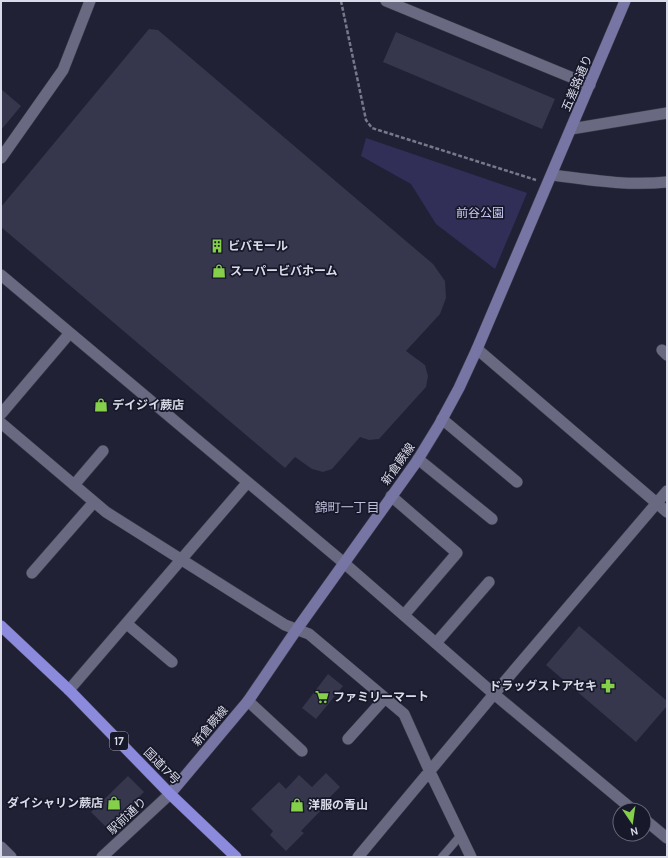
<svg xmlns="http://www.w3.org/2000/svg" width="668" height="858" viewBox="0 0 668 858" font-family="Karla,'Noto Sans JP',sans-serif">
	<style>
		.green { fill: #312f58 }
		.building { fill: #36364c }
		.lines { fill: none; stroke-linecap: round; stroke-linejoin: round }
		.service-casing { stroke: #3d3c4d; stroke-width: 9 }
		.minor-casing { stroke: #3d3c4d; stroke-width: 12 }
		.tertiary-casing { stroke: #3d3c4d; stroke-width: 12 }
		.secondary-casing { stroke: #3d3c4d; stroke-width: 12 }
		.trunk-casing { stroke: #3d3c4d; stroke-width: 12 }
		.path { stroke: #777889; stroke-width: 2.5; stroke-dasharray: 4 2; stroke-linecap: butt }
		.service { stroke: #696982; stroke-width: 8 }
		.minor { stroke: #696982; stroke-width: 11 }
		.tertiary { stroke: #696982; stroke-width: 11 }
		.secondary { stroke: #7675a4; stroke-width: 11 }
		.trunk { stroke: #8c8adc; stroke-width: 11 }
		.labels { text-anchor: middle; stroke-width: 3.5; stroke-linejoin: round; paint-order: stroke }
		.shield { fill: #18182b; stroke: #a0a0af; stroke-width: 1 }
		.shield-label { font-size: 11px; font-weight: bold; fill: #dadbe8 }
		.street-label { font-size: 12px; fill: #dadbe8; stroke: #18182b }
		.park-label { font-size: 12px; fill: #cdcef8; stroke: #18182b }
		.poi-label { font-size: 12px; font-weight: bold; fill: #dadbe8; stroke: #18182b; text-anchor: start }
		.neighbourhood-label { font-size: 13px; fill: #bcbdd8; stroke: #18182b }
	</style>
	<rect width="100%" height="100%" fill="#212135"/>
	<!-- green -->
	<path class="green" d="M366 138 527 193 495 269 436 224 411 184 361 156Z"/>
	<!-- building -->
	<path class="building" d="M149 29 158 30 433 264 445 281 446 298 440 314 406 351 425 365 428 376 426 387 379 439 369 440 360 437 332 469 323 472 312 469 295 457 285 468 1 227V207Z
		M396 32 555 99 542 129 383 62Z
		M1 89 21 106 1 130Z
		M579 626 667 701V706L636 742 546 665Z
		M328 674 343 686 316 719 302 708Z
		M326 773 340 787 326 801 328 803 301 831 304 833 286 851 270 835 273 831 251 809 279 782 286 789 299 775 312 787Z
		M128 776 144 792 107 828 91 812Z"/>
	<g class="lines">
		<!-- service casing -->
		<g class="service-casing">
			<path id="service" d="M442 857 461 835"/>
		</g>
		<!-- minor casing -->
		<g class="minor-casing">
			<path id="minor" d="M571 129 667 113
				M1 158 63 70 90 1
				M477 349 667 512
				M662 350 667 355
				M1 414 69 334
				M442 419 517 482
				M1 423 106 512 285 625 309 634 404 714 430 772 471 857
				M418 459 492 519
				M74 485 103 451
				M391 496 457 553 404 615
				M32 573 94 502
				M127 624 172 662
				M436 643 489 582
				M69 690 247 483
				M248 701 302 751
				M348 739 385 698
				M102 857 170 794
				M358 857 494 694 667 491"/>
		</g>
		<!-- tertiary casing -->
		<g class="tertiary-casing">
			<path id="tertiary" d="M386 1 590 85
				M552 175C591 180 627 186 667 182
				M1 275 344 563 494 694 633 810
				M644 819 667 838
				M1 847 11 857"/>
		</g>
		<!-- secondary casing -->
		<g class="secondary-casing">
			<path id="secondary" d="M170 794 248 701 297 629 417 461 439 425 459 388 477 349 625 1"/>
		</g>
		<!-- trunk casing -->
		<g class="trunk-casing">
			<path id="trunk" d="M1 626 69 690 170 794 236 857"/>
		</g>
		<!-- path -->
		<path class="path" d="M341 1 366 120 372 128 536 180"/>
		<!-- service -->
		<use href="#service" class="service"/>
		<!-- minor -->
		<use href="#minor" class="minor"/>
		<!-- tertiary -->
		<use href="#tertiary" class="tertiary"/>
		<!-- secondary -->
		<use href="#secondary" class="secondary"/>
		<!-- trunk -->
		<use href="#trunk" class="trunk"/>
	</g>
	<!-- icons -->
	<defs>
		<g id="building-bare" transform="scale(1.08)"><path d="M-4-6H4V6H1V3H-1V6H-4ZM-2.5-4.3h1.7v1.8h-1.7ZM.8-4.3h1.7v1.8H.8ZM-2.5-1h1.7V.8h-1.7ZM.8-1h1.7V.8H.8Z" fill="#86cf4b" stroke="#18182b" stroke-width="2.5" paint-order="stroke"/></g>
		<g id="shop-bare" transform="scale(1.08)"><path d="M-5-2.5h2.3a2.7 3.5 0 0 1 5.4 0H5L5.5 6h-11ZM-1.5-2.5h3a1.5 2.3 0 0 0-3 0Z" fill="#86cf4b" stroke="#18182b" stroke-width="2.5" paint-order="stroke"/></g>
		<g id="pharmacy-bare" transform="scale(1.08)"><path d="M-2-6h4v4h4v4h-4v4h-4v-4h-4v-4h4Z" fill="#86cf4b" stroke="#18182b" stroke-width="2.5" paint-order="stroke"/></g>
		<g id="supermarket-bare" transform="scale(1.08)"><path d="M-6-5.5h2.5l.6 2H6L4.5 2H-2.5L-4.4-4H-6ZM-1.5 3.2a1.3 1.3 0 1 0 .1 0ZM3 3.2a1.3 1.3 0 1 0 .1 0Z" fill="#86cf4b" stroke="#18182b" stroke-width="2.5" paint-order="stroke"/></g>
	</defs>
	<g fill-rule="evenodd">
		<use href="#building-bare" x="217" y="246"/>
		<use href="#shop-bare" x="219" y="271"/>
		<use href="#shop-bare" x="101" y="405"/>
		<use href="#pharmacy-bare" x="608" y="686"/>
		<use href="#supermarket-bare" x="322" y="697"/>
		<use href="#shop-bare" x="114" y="803"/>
		<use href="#shop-bare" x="297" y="805"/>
	</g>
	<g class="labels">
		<!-- shield labels -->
		<rect class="shield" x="110" y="732" width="18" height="18" rx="3"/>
		<g class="shield-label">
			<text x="119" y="745">17</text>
		</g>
		<!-- street labels -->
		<g class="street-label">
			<text transform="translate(577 83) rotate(-67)" y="4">五差路通り</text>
			<text transform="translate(398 464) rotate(-55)" y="4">新倉蕨線</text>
			<text transform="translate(210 726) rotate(-50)" y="4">新倉蕨線</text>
			<text transform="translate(162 766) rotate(45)" y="4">国道17号</text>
			<text transform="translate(127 816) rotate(-43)" y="4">駅前通り</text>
		</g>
		<!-- park labels -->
		<g class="park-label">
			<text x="480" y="217">前谷公園</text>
		</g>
		<!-- poi labels -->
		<g class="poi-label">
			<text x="228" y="250">ビバモール</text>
			<text x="230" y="275">スーパービバホーム</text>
			<text x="112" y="409">デイジイ蕨店</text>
			<text x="597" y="690" text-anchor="end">ドラッグストアセキ</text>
			<text x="333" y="701">ファミリーマート</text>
			<text x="103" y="807" text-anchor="end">ダイシャリン蕨店</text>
			<text x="308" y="809">洋服の青山</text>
		</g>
		<!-- neighbourhood labels -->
		<g class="neighbourhood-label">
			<text x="347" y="512">錦町一丁目</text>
		</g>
	</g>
	<!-- border -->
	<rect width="668" height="858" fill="none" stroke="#dadbe8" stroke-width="4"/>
	<!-- north arrow -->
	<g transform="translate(632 822) rotate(167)"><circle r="19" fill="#18182b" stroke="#666677"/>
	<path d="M0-3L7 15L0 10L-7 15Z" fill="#86cf4b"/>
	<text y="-6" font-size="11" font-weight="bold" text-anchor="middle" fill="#dadbe8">N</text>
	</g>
</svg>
